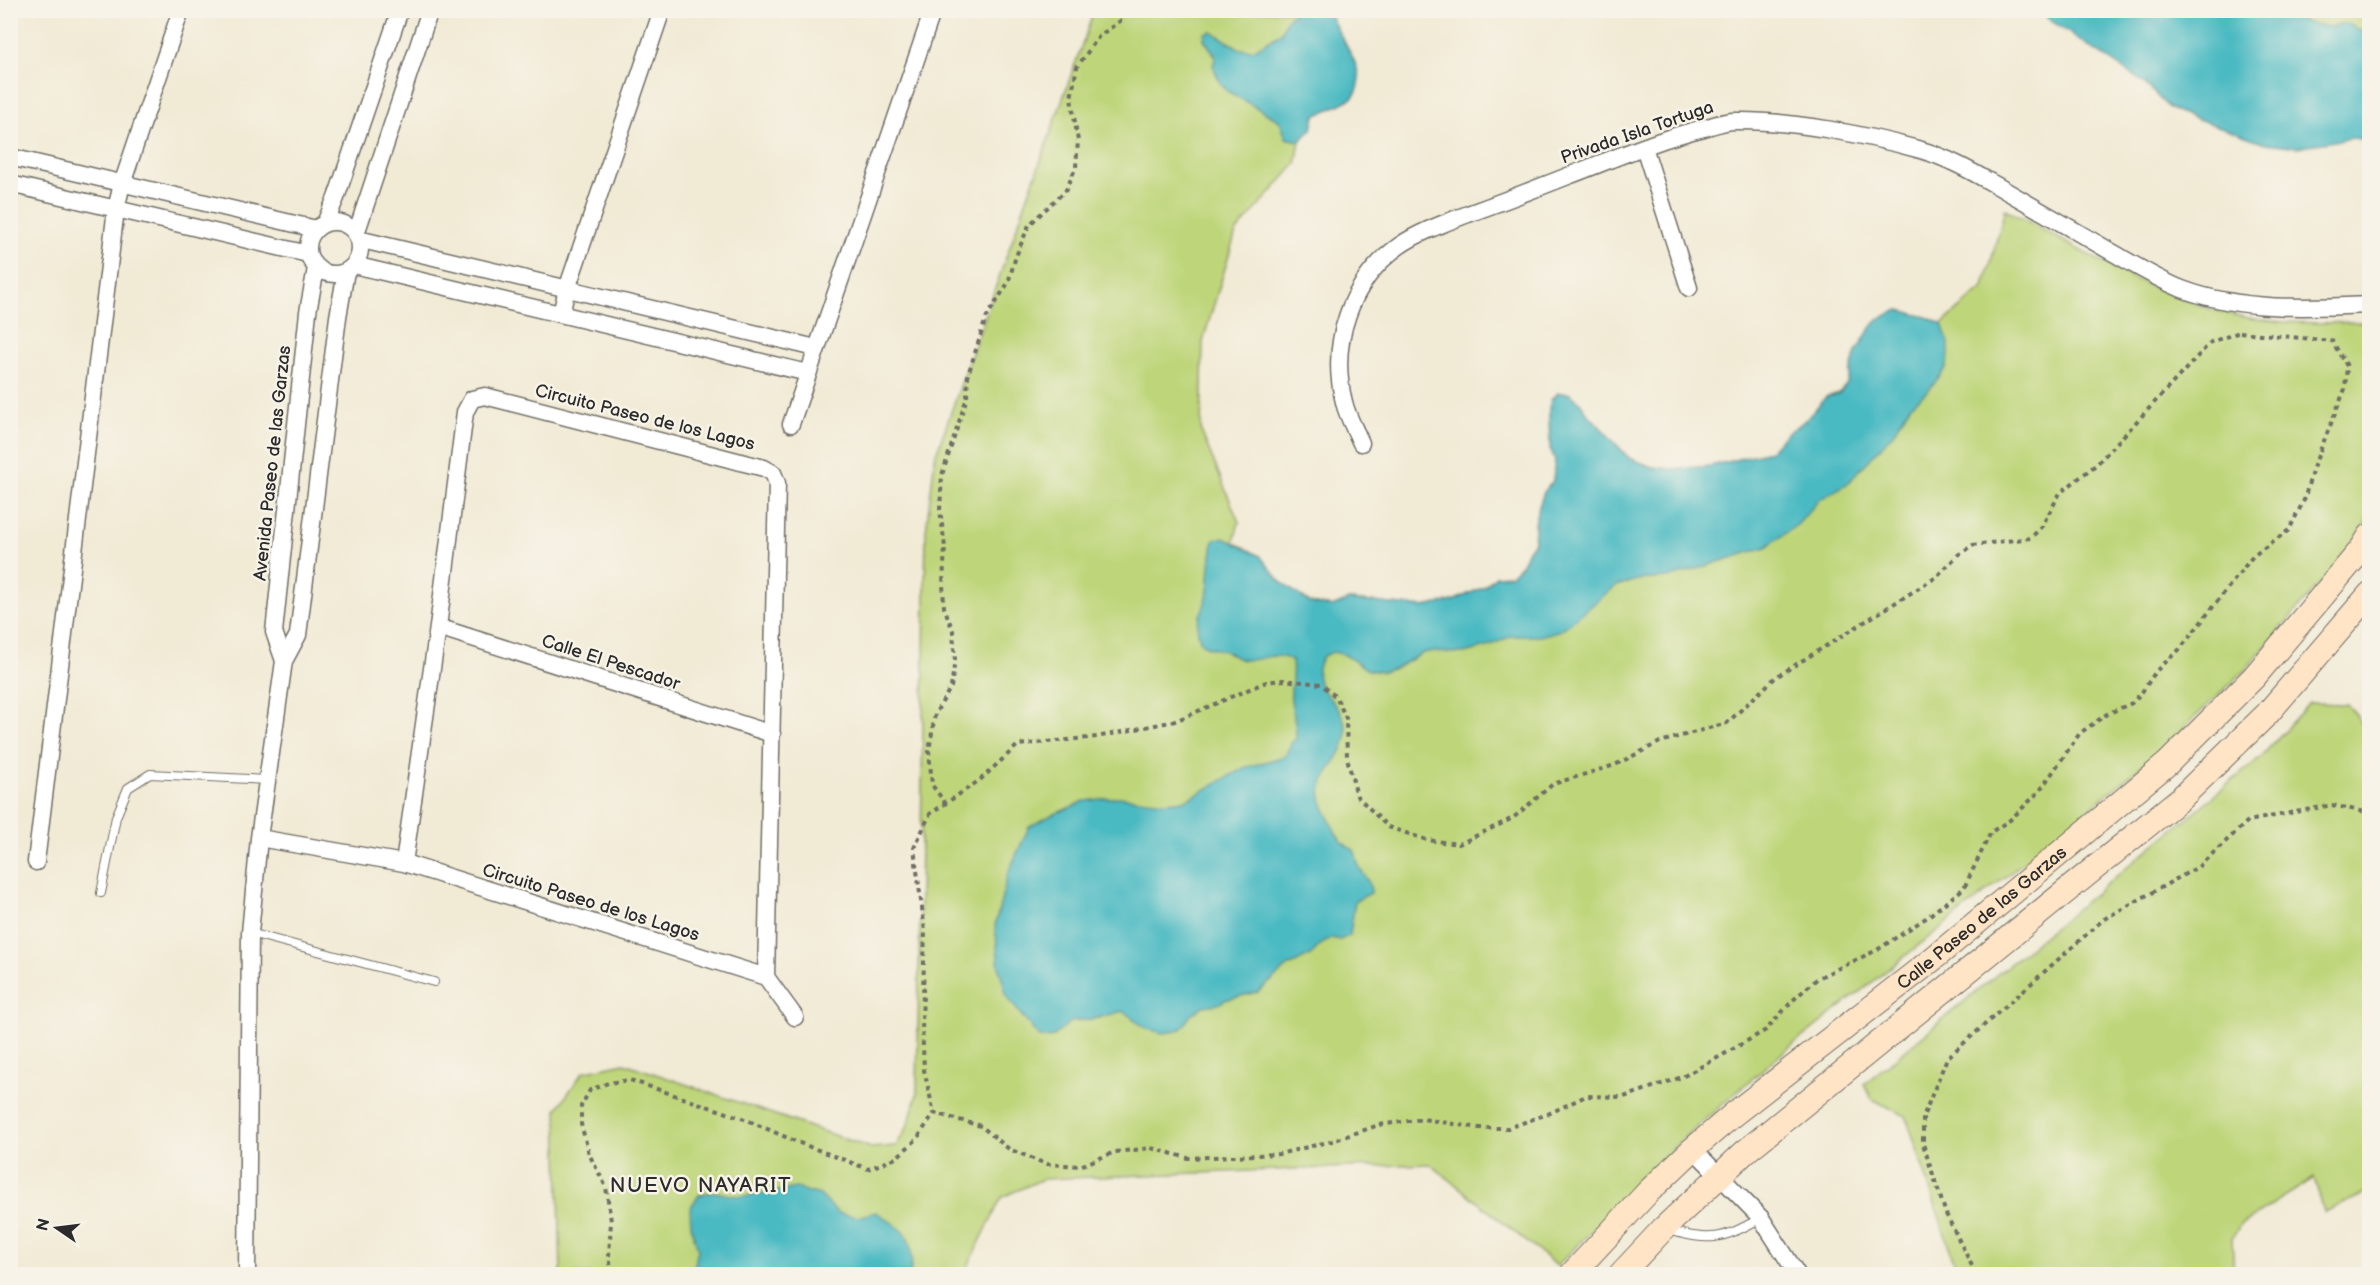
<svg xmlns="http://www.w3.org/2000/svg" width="2380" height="1285" viewBox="0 0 2380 1285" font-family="'Balsamiq Sans',sans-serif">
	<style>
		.green { fill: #bed579; stroke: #748052; stroke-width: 1.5 }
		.water { fill: #4ab9c2; stroke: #3a7276; stroke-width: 1.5 }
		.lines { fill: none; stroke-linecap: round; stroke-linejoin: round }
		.lane-casing { stroke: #706e66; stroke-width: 10 }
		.street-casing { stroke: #706e66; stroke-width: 19 }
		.secondary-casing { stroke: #706e66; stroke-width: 26 }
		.path { stroke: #706e66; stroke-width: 4; stroke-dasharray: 4.5 4.5; stroke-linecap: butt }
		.lane { stroke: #fff; stroke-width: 8 }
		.street { stroke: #fff; stroke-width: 16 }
		.secondary { stroke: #ffe4c6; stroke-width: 24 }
		.labels { text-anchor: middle; stroke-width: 5; stroke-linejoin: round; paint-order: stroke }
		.street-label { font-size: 18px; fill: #2b2b2b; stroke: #f7f3e8 }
		.quarter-label { font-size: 21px; letter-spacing: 1.5px; fill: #2b2b2b; stroke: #f7f3e8 }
	</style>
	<rect width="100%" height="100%" fill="#f7f3e8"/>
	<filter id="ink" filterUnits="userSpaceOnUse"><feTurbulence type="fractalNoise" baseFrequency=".0167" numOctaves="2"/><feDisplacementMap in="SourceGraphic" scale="12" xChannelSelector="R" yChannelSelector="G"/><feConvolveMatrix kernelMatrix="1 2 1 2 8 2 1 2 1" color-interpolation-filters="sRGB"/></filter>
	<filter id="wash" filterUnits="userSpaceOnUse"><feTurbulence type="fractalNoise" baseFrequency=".008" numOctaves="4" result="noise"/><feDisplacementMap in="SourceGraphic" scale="24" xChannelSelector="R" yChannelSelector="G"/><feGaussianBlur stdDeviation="1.35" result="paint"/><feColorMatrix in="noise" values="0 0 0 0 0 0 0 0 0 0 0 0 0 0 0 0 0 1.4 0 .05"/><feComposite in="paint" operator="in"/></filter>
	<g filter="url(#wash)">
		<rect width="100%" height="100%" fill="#f1ead5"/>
		<!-- green -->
		<path class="green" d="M1094 11H1296L1287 19 1281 33 1253 50 1240 49 1211 31 1204 39 1216 57 1213 66 1221 84 1227 91 1280 121 1286 138 1300 141 1296 164 1236 232 1203 341 1201 431 1239 522 1234 542 1260 556 1281 582 1310 603 1332 607 1349 600 1424 607 1453 601 1484 587 1496 576 1511 575 1522 564 1528 550 1534 542 1536 516 1544 492 1553 481 1555 460 1550 448 1549 409 1551 400 1558 393H1568L1579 401 1588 414 1629 458 1652 467 1672 469 1711 466 1770 451 1788 432 1805 421 1826 397 1839 393 1847 384 1856 352 1878 319 1899 310 1926 317 1942 324 1984 287 2005 209C2084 251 2165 305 2255 319 2293 324 2331 323 2369 322V517L2348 551 2245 670 2154 756 2014 870 1781 1054 1680 1141 1557 1266 1430 1164 1043 1179 1002 1197 964 1274H561L557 1109 583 1072 624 1063 871 1148 896 1146 908 1126 917 1094 926 531 935 457Z
			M2287 11H2369V34L2347 24 2329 27 2308 23 2294 17Z
			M2309 703 2347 704 2369 732V1192L2324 1212 2314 1178 2240 1225 2232 1239 2234 1274H1958L1906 1116 1872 1099 1864 1084 2261 757Z"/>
		<!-- water -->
		<path class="water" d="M2287 10 2294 17 2308 23 2329 27 2347 24 2369 34V140L2353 138 2298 147 2265 143 2170 109 2144 83 2047 18 2045 11Z
			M1296 11H1329C1335 35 1374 74 1353 97 1350 101 1322 112 1315 116L1312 129 1300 141 1286 138 1280 121 1227 91 1221 84 1213 66 1216 56 1204 39 1205 33 1211 31 1240 49 1253 50 1281 33 1287 19Z
			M1899 310 1926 317 1942 324 1949 343V356L1946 368 1930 389 1910 406 1892 435 1847 484 1819 500 1798 524 1766 547 1668 578 1637 580 1616 586 1561 630 1540 636H1511L1487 647 1464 653 1425 652 1398 667 1383 672 1368 670 1345 655 1333 652 1323 656C1303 691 1343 697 1346 729 1349 755 1320 770 1321 797 1322 805 1328 815 1331 822 1336 835 1342 845 1354 850 1357 855 1356 860 1358 864 1363 875 1371 881 1371 893L1355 901 1350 935 1340 940 1332 938 1320 945 1311 955 1289 966 1258 992 1225 1000 1219 1004 1203 1006 1190 1016 1184 1026 1178 1031 1163 1033 1147 1029 1123 1011 1098 1018 1070 1022 1053 1037 1046 1038 1040 1037 1033 1030 1007 997 999 968 995 925 1008 873 1029 827 1050 816 1085 801 1119 797 1166 802 1186 800 1244 768 1285 756 1292 742 1296 739C1297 726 1293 714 1291 700 1290 687 1294 674 1292 661 1272 648 1257 666 1237 658 1234 657 1232 654 1229 653 1221 649 1211 649 1202 644 1190 620 1205 614 1208 591 1210 574 1209 557 1214 540L1223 537 1260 556 1281 582 1310 603 1332 607 1349 600 1424 607 1453 601 1484 587 1496 576 1511 575 1522 564 1528 550 1534 542 1536 516 1544 492 1553 481 1555 460 1550 448 1549 409 1551 400 1558 393H1568L1579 401 1588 414 1629 458 1652 467 1672 469 1711 466 1770 451 1788 432 1805 421 1826 397 1839 394 1847 384 1856 352 1868 332 1878 319Z
			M796 1188 820 1195 838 1213 858 1217 876 1212C904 1230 917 1238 910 1274H693L698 1249 691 1226 690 1208 699 1195C721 1189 720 1195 740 1196 758 1197 778 1191 796 1188Z"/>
	</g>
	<g filter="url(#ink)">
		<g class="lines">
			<!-- lane casing -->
			<g class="lane-casing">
				<path id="lane" d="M101 893 116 817 128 788 150 774 267 780
					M250 933 434 982
					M1667 1230C1712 1242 1721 1240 1761 1218"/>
			</g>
			<!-- street casing -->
			<g class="street-casing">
				<path id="street" d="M1644 147 1689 288
					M10 157 316 229
					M10 184 308 254
					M308 248a26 26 0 1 1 52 0a26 26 0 1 1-52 0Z
					M325 223 336 198 400 10
					M356 234 430 10
					M358 239 816 348
					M354 265 808 373
					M561 314 567 289 662 10
					M791 424 933 10
					M1361 443C1355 429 1347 416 1344 402 1329 344 1350 281 1399 246 1419 232 1445 223 1468 214 1501 202 1535 189 1568 176 1613 159 1658 139 1704 128 1714 125 1725 121 1735 121 1791 120 1867 135 1921 150 1949 158 1976 174 2001 188 2037 209 2074 230 2110 251 2133 264 2157 279 2182 289 2240 311 2309 308 2370 305
					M438 627 772 734
					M284 661 274 632 308 312 316 268
					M259 838 404 863 766 977
					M36 862 116 209 122 184 181 10
					M404 863 438 627 465 412 472 399 485 396 764 468 773 473 777 483 766 977 795 1017
					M1693 1149 1761 1218 1797 1274
					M247 1274 250 933 259 838 284 661 298 635 338 317 346 271"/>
			</g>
			<!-- secondary casing -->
			<g class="secondary-casing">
				<g id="secondary">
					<path id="s1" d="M1572 1274 1648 1192 1693 1149 1735 1113 1928 963 2168 763 2254 677 2361 550 2370 536"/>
					<path d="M1621 1274 1663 1229 1746 1151 2181 798 2267 714 2370 594"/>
				</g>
			</g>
			<!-- path -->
			<path class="path" d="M2240 332 2332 341 2347 366 2345 389 2313 468 2304 500 2289 530 2253 556 2180 649 2156 671 2142 692 2132 703 2107 714 2080 733 2039 792 2010 820 1991 832 1964 888 1926 918 1877 950 1818 978 1793 1000 1766 1030 1719 1057 1682 1077 1624 1097 1586 1096 1550 1113 1508 1128H1479L1423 1119 1379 1125 1332 1141 1279 1154 1188 1158 1151 1148 1115 1152 1080 1166 1046 1164 1009 1149 981 1126 934 1113 924 1070 922 1023 925 931 914 848 930 814 980 780 1018 745 1097 737 1175 721 1266 682 1283 680 1321 684 1336 697 1346 718 1347 758 1357 796 1388 827 1427 840 1459 844 1513 818 1553 784 1615 765 1660 742 1727 723 1776 677 1935 578 1958 555 1973 545 2031 538 2042 526 2060 493 2097 464 2211 342Z
				M946 804 932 785 929 751 935 714 951 687 955 660 953 631 944 607 943 583 945 547 940 510 942 475 967 397 968 375 986 318 1008 283 1016 256 1029 225 1066 190 1076 167 1078 141 1071 98 1077 67 1099 36 1123 19 1128 10
				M612 1274 609 1256 611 1221 606 1187 589 1154 581 1124V1106L590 1090 608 1083 630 1080 742 1118 797 1142 868 1169 896 1158 917 1139 934 1113
				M1976 1274 1946 1214 1923 1144V1117L1947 1058 2104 919 2198 867 2248 821 2332 805 2370 813"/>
			<!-- lane -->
			<use href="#lane" class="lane"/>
			<!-- street -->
			<use href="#street" class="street"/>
			<!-- secondary -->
			<use href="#secondary" class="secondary"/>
		</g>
	</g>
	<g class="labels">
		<!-- street labels -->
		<g class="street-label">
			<text transform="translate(1637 132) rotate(-19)" y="6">Privada Isla Tortuga</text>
			<text transform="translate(645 417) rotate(14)" y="6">Circuito Paseo de los Lagos</text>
			<text transform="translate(272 463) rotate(-84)" y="6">Avenida Paseo de las Garzas</text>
			<text transform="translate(611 662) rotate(18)" y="6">Calle El Pescador</text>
			<text transform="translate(591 902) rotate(17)" y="6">Circuito Paseo de los Lagos</text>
			<text dy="6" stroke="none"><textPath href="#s1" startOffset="544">Calle Paseo de las Garzas</textPath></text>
		</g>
		<!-- quarter labels -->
		<g class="quarter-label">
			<text x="701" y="1192">NUEVO NAYARIT</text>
		</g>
	</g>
	<!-- margin -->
	<rect width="2380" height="1285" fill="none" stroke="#f7f3e8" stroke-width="36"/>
	<!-- north arrow -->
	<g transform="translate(57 1228) rotate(284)" stroke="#f7f3e8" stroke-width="4.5" paint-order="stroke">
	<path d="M0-4.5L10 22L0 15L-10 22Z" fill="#2b2b2b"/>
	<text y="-9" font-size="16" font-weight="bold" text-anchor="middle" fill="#2b2b2b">N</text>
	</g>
</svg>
